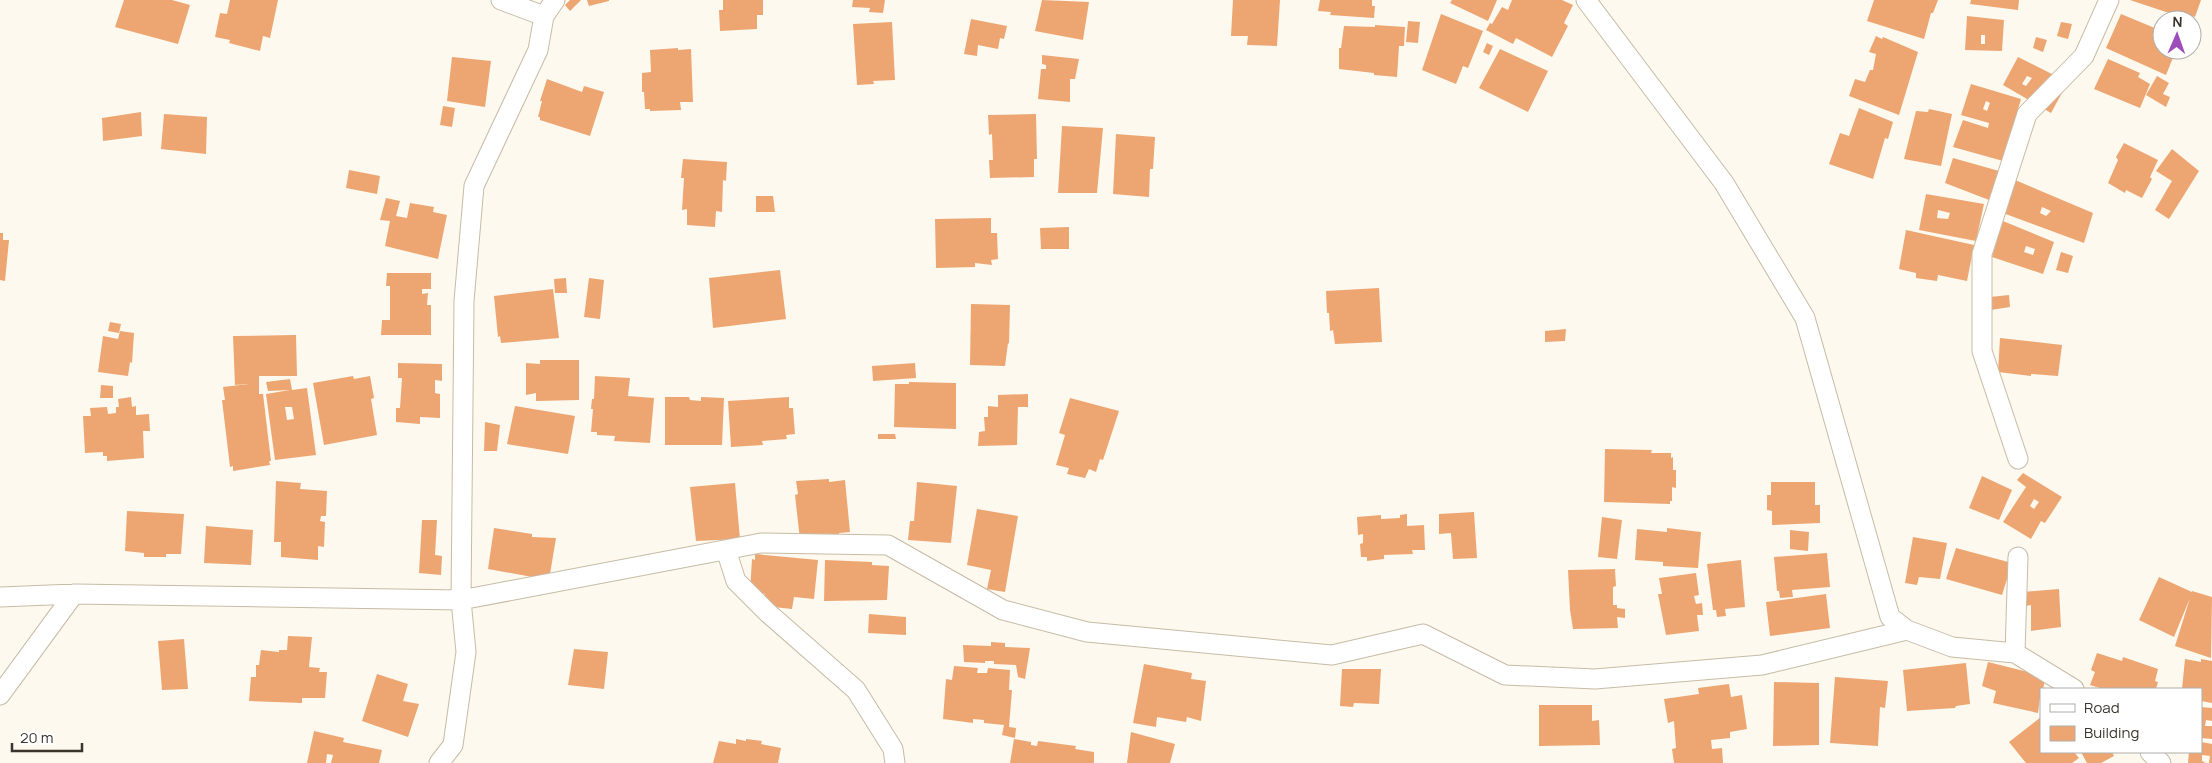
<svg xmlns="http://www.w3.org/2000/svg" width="2212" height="763" viewBox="0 0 2212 763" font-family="Manrope,sans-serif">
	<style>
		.building { fill: #eda671; fill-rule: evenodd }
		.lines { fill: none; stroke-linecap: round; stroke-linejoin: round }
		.street-casing { stroke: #c7bba5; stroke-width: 21 }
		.street { stroke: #fff; stroke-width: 19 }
	</style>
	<rect width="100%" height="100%" fill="#fdf9ef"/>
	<!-- building -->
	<path class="building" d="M124 0H172L190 5 178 44 115 27Z
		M230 0H278L270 38 263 36 260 51 229 43 230 40 215 37 220 13 227 14Z
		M570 0H581L570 11 565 5Z
		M587 0H609V1L589 6Z
		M723 0H763V15H757V29L720 31 719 10H723Z
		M853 0H885L883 13 869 12 870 8 852 7Z
		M1042 0 1089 2 1083 40 1035 31Z
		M1233 0H1280L1277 46 1247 45 1248 36H1231Z
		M1320 0H1372V6H1375L1374 18 1330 15 1331 12 1318 11Z
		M1452 0H1497L1488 21 1450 3Z
		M1512 0H1562L1573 5 1564 23 1568 26 1552 57 1516 38 1513 44 1486 30 1490 23 1492 24 1502 7 1508 10Z
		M1874 0H1938L1933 13H1931L1924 39 1867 21Z
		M1971 0H2019L2018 10 1970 4Z
		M2130 0H2201L2195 17 2176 11 2175 15Z
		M1441 14 1483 31 1468 68 1463 66 1456 84 1422 70Z
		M2121 14 2162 31V50H2176L2166 75 2106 48Z
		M1967 16 2004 20 2002 51 1965 50ZM1981 35H1985V44H1981Z
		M971 19 1007 26 1004 39 1000 38 998 49 978 45 977 56 964 54Z
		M1408 21 1420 22 1418 43 1406 42Z
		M892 22 895 80 873 81 874 84 857 85 853 24Z
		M2061 22 2072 24 2068 39 2057 36Z
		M1375 25 1405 27 1404 46H1399L1397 77 1374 75V73L1339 69V48H1341L1344 26 1375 27Z
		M1876 36 1882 39 1883 37 1918 52 1899 115 1849 96 1855 79 1865 82 1870 70H1873L1876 54 1869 52Z
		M2036 37 2047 40 2043 52 2033 48Z
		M1487 43 1493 46 1489 55 1483 52Z
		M678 48V50L691 49 693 102H680L681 110 650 111V109H645L644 92H642V73L651 72 650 50Z
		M1500 49 1548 71 1528 112 1479 88Z
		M1042 55 1079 59 1075 79H1070V102L1038 99 1041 69H1046V65L1042 64Z
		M452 57 491 61 485 107 447 101Z
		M2018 57 2068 82 2051 113 2003 85ZM2027 76 2032 78 2026 86 2022 84Z
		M2108 59 2140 73 2138 77 2150 84 2140 108 2094 89Z
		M2157 76 2169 83 2163 94 2170 97 2166 107 2146 95Z
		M547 79 582 92 584 86 604 92 590 136 540 120V117H538L542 101H540Z
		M1971 84 2021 99 2003 161 1953 147 1963 120 1988 128 1989 123 1961 115ZM1986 101 1990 103 1987 111 1983 109Z
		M443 106 455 108 452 127 440 125Z
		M1859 108 1893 122 1888 139 1885 138 1873 179 1829 164 1840 133 1849 136Z
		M1929 109 1952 114 1941 166 1904 159 1916 111 1928 112Z
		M141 112 142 136 103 141 102 118Z
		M164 114 207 117 206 154 161 149Z
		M1036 114 1037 159H1034V177L990 178 989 160H993L992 134 989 135 988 115Z
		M1062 126 1103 128 1097 193H1058Z
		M1116 134 1155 137 1153 169H1150L1149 197 1113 194Z
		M2124 143 2158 160 2150 177 2152 179 2142 198 2126 190 2125 193 2108 183 2118 160 2116 157Z
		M2172 149 2199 171 2169 219 2155 210 2172 181 2156 171Z
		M1953 158 1999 171 1989 200 1945 183Z
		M683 159 727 162 726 181 723 180 722 212 716 211 715 227 687 225V209L682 210 684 178H681Z
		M349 170 380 176 377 194 346 188Z
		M2015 180 2093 213 2084 243 2003 213ZM2042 207 2051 211 2046 216 2040 213Z
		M1926 194 1984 204 1976 241 1919 230ZM1938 210 1950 213 1948 219 1937 218Z
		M756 196H773L775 212H756Z
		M386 198 400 201 396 216 407 218 410 203 434 207 433 212 447 215 438 259 385 246 390 221 380 220Z
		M991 218V233H997L998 259 991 260 992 265 975 263V267L936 268 935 219Z
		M2003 221 2054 242 2043 274 1992 257ZM2026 246 2035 249 2033 255 2024 252Z
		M1069 227V249H1041L1040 228Z
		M1906 230 1974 245 1967 281 1938 275 1937 281 1916 278V273L1899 269Z
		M0 233H3V240H9L5 281 0 280Z
		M2061 252 2073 256 2068 273 2056 270Z
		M780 270 786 319 713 328 709 278Z
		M387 273H431V289H422V294L428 293 427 305H431V335H381L382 320H390V286H386Z
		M566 278 567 293H555L554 279Z
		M589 278 604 280 600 319 584 317Z
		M1379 288 1382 342 1335 344 1333 330 1330 331 1329 313H1327L1326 291Z
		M553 289 559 338 501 343 500 336 498 337 494 296Z
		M2009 295 2010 307 1991 310 1990 297Z
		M971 304 1010 305 1009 344 1008 343 1005 366 970 365Z
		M110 322 121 324 119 333 108 331Z
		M1566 329 1565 341 1545 342V331Z
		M120 331 134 333 132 363 130 362 128 376 98 372 103 336 118 339Z
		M296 335 297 376H259V394H263L271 461H269L270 465 233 471V466L230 467 222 400H225L223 387 249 384 235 385 233 336Z
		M2000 338 2062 345 2058 376 2031 374V376L1998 372Z
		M540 360H579V400L536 401V393L526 395V363L540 364Z
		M398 363 442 364V381L435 380V393L440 394V418L420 417V424L396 422V408H400L402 378H398Z
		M915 363 916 378 873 381 872 366Z
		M353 376 354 379 370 376 374 398 371 399 377 435 324 445 313 383Z
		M595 376 630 378 628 396 654 398 650 443 614 441 615 436 597 435V432H591L593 409H591L592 399H594Z
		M290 379 292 390 307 388 316 455 275 460 266 394 290 390 268 391 266 382ZM285 407H292L294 419 287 420Z
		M909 382 956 383V429L894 427 895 384H909Z
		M101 385 113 386V398H100Z
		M1028 394V407H1018L1017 445 978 446 979 432 985 431 984 417H988V406L998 407V395Z
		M131 397 132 407 136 406V415L149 414 150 431H143L144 458 107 461V456H103V452L85 453 83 416H91L90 408 107 407 108 414 116 413V407H119L118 399Z
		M665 397H689L690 400 701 401V397L724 398 722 445H665Z
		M789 397V408H793L795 434 786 435 787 439 762 441 763 445 731 447 728 401Z
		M1070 398 1119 411 1103 460 1100 459 1096 472 1089 469 1085 478 1067 474 1069 468 1056 465 1065 435 1059 433Z
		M515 406 575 416 568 454 507 444Z
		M485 422 500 425 497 451H484Z
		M878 434H895L896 439H878Z
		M1605 449 1652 450 1651 453H1671V458L1673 457V470H1676V488L1672 487V501H1670V504L1604 502Z
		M2023 473 2062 497 2045 523 2041 521 2031 539 2003 522 2026 487 2017 480ZM2034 499 2039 502 2034 509 2030 506Z
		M1982 476 2012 490 1999 520 1969 508Z
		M829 479V482L845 480 850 532 839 533V537L800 540 795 495 798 494 796 481Z
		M276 481 301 483 300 489 327 491 326 516H321L320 521 325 522 324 547 318 546V560L281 557V542H274Z
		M917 482 957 486 951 543 908 540 910 521H914Z
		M1771 482H1815V505H1820V523L1772 525V511L1767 510V495H1771Z
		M735 483 740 539 696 541 690 487Z
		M977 509 1018 516 1005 592 987 589 991 570 967 565Z
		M127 511 184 514 181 554H166V557H144V553L125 551Z
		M1474 512 1477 558 1453 559 1451 533 1439 534V514Z
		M1407 514V526L1424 525 1425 550H1412L1413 554 1384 555V559L1367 561V557H1361L1360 544 1363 543V534L1358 535 1357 517 1381 515V519L1400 518V515Z
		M1602 517 1622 520 1617 559 1598 557Z
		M422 520H437L435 555 442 556 441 575 419 573Z
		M206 526 253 530 251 565 204 563Z
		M494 528 532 534V537L556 538 549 580 488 569Z
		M1667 528 1701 532 1698 568 1663 566V562L1635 560 1637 529 1667 532Z
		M1790 530 1809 532 1808 551 1790 549Z
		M1913 537 1947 543 1940 579 1919 577 1917 585 1905 583Z
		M1956 548 2012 563 2002 595 1946 579Z
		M1827 553 1830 587 1792 590 1793 597 1780 598 1779 591H1777L1774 557Z
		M755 554 818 560 814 599 794 597 792 609 764 606 765 594 750 592 752 559 755 560Z
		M825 560 872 562V565L889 566 887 600 824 601Z
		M1741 560 1745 607 1725 609 1726 616 1717 617 1716 610H1713L1707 564Z
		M1615 569 1616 586 1613 587V605H1617V608L1625 609V618L1617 617 1618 628 1573 629 1570 610 1568 570Z
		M1696 573 1699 595 1694 596 1696 604 1702 603 1703 615H1697L1699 631 1666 635 1658 594H1662L1659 578Z
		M2159 577 2192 592V591L2212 597 2211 658 2175 646 2190 598 2174 637 2139 620Z
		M2059 589 2061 627 2031 631V605L2025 606 2023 592Z
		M1826 594 1830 628 1770 636 1766 602Z
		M869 614 906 617V635L868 633Z
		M288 636 312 637 309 667 320 668 319 672H327L325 698H302V703L249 701 251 677H256V665H259L261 650 279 652V650H287Z
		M184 639 188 689 162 690 158 641Z
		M991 642 1005 643V647L1030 648 1025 679 1018 677 1016 665 994 664V661H985V663L964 662 963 645 991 646Z
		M574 649 608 652 604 689 568 685Z
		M2097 653 2122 661 2123 657 2158 669 2155 681 2158 682 2156 689H2103L2090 685 2095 672 2091 670Z
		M2185 659 2201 662V659L2212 661V703L2201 701V689H2182Z
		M1988 662 2036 674 2035 677 2045 680 2043 689H2041L2038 713 1993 703 1996 691 1982 686Z
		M1966 663 1970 704 1956 706 1955 708 1907 711 1903 670Z
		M1144 664 1192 673 1191 679 1206 681 1201 721 1187 717 1186 722 1157 717 1156 727 1133 723Z
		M954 666 978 668 977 673H987L988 668 1010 670 1009 690H1012L1009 727 1016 728 1015 738 1002 735 1004 725 984 723V720L973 719V723L943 719 946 679 952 680Z
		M1342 669H1381L1379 704 1354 703 1353 707 1340 706Z
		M377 674 408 684 403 701 419 704 408 737 362 721Z
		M1835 677 1888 681 1885 708 1880 707 1878 746 1830 743Z
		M1774 682 1819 683V745L1773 746Z
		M1729 684 1731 697 1742 695 1747 729 1730 732V738L1711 740 1712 749 1722 748 1723 763H1674L1672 749 1676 748 1674 721 1668 723 1664 699 1699 694 1698 688Z
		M1539 705H1592V721L1599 720 1600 745 1539 746Z
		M2201 707 2212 708V721L2206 720 2205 726H2212V739L2201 738Z
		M2041 717V752H2074L2079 758 2072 763H2026L2009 742Z
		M314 731 344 738 343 742 382 750 379 763H331L333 755 327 754 326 763H307Z
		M1131 732 1175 744 1170 763H1127Z
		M736 739 746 741V739L762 741 761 744 781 748 778 763H713L719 741 736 744Z
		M1014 739 1031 742V745L1037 746 1038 741 1076 746 1075 749 1094 752V763H1010Z
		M2201 742 2212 744V763H2209L2210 756 2202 755V761L2206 763H2188L2189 752H2201Z
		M2081 752H2112L2114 756 2101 763H2087Z"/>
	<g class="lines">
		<!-- street casing -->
		<g class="street-casing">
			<path id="street" d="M501 0 544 16
				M1586 0 1724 183 1805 318 1890 617 1907 630 1952 647 2015 653 2074 689
				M2018 459 1982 351V254L2027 114 2084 56 2109 0
				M726 550 736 581 768 613 856 690 893 749 895 763
				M0 597 74 594 461 600 761 543 888 545 1003 610 1087 632 1332 655 1423 634 1505 675 1595 679 1762 665 1907 630
				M2015 653 2018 557
				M0 695 74 594
				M2150 752 2161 763
				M439 763 453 745 466 652 461 600 464 301 474 186 538 50 544 16 555 0"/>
		</g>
		<!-- street -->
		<use href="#street" class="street"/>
	</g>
	<!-- legend -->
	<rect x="2040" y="688" width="162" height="65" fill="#ffffff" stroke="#b0aeab"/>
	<rect x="2050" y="704" width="25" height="8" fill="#ffffff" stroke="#b0aeab"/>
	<text x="2084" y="713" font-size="15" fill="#39342c">Road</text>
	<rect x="2050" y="726" width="25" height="15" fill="#eda671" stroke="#b0aeab"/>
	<text x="2084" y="738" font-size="15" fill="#39342c">Building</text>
	<!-- north arrow -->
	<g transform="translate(2177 35) rotate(2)"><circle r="24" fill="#ffffff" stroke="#b0aeab"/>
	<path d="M0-4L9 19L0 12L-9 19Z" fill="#9c4cbb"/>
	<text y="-8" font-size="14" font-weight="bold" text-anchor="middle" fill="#39342c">N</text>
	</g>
	<!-- scale -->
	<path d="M12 743v8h70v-8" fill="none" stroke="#39342c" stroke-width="2.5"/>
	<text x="20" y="743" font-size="15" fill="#39342c" stroke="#ffffff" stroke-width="4" paint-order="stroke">20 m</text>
</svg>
